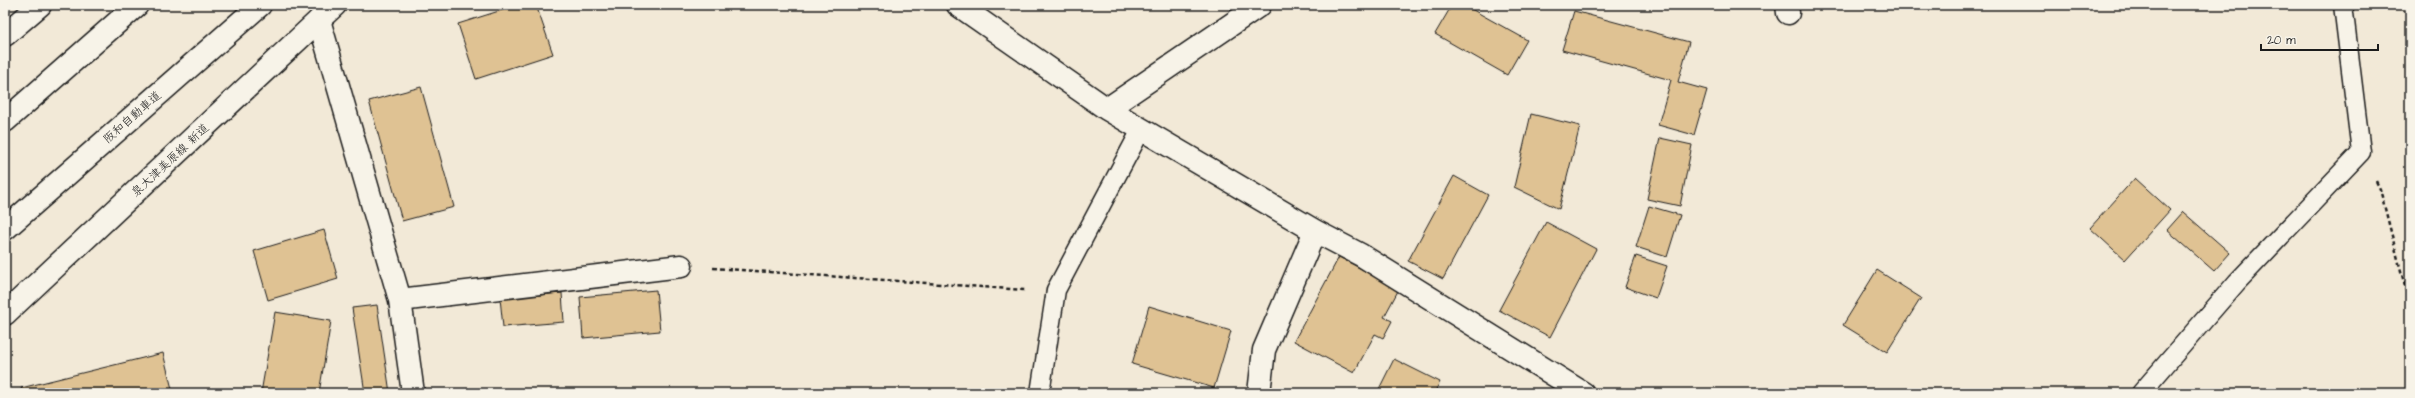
<svg xmlns="http://www.w3.org/2000/svg" width="2415" height="398" viewBox="0 0 2415 398" font-family="'Architects Daughter','Klee One',sans-serif">
	<style>
		.building { fill: #dfc293; stroke: #1c1c1c }
		.lines { fill: none; stroke-linecap: round; stroke-linejoin: round }
		.service-casing { stroke: #1c1c1c; stroke-width: 21 }
		.minor-casing { stroke: #1c1c1c; stroke-width: 25 }
		.primary-casing { stroke: #1c1c1c; stroke-width: 25 }
		.motorway-casing { stroke: #1c1c1c; stroke-width: 25 }
		.path { stroke: #1c1c1c; stroke-width: 2.5; stroke-dasharray: 4 3; stroke-linecap: butt }
		.service { stroke: #f7f3e8; stroke-width: 18 }
		.minor { stroke: #f7f3e8; stroke-width: 22 }
		.primary { stroke: #f7f3e8; stroke-width: 22 }
		.motorway { stroke: #f7f3e8; stroke-width: 22 }
		.labels { text-anchor: middle; stroke-width: 3; stroke-linejoin: round; paint-order: stroke }
		.street-label { font-size: 12px; fill: #1c1c1c; stroke: #f7f3e8 }
	</style>
	<rect width="100%" height="100%" fill="#f2e9d7"/>
	<filter id="ink" filterUnits="userSpaceOnUse"><feTurbulence type="fractalNoise" baseFrequency=".025" numOctaves="2"/><feDisplacementMap in="SourceGraphic" scale="8" xChannelSelector="R" yChannelSelector="G"/><feConvolveMatrix kernelMatrix="1 2 1 2 8 2 1 2 1" color-interpolation-filters="sRGB"/></filter>
	<g filter="url(#ink)">
		<!-- building -->
		<path class="building" d="M518 5H536L553 54 476 79 458 24Z
			M1452 5H1464L1527 40 1507 75 1435 34Z
			M1574 11 1689 42 1678 82 1707 90 1694 135 1658 125 1671 80 1562 50Z
			M421 87 454 207 402 221 369 101Z
			M1531 114 1580 126 1559 209 1514 187Z
			M1660 138 1692 145 1680 206 1647 199Z
			M1454 176 1488 195 1443 279 1408 261Z
			M2135 178 2170 210 2125 260 2090 228Z
			M1649 206 1680 215 1667 257 1636 247Z
			M2183 212 2230 253 2214 271 2167 230Z
			M1546 222 1596 249 1550 337 1499 310Z
			M324 230 338 279 268 300 254 251Z
			M1636 256 1667 266 1656 298 1625 287Z
			M1339 257 1399 289 1384 317 1392 321 1383 338 1375 334 1354 373 1294 341Z
			M1877 270 1921 298 1887 352 1843 325Z
			M656 290 660 331 583 338 580 297Z
			M562 293 564 322 503 327 500 298Z
			M377 305 390 393H365L352 308Z
			M1149 306 1231 331 1214 388 1132 364Z
			M275 312 331 321 319 393H261Z
			M163 353 173 393H23L21 388Z
			M1394 359 1440 382 1434 393H1377Z"/>
		<g class="lines">
			<!-- service casing -->
			<g class="service-casing">
				<path id="service" d="M1040 393 1056 290 1142 128
					M2141 393 2237 282 2361 152 2343 5"/>
			</g>
			<!-- minor casing -->
			<g class="minor-casing">
				<path id="minor" d="M958 5 1107 109 1315 231 1361 255 1583 393
					M1787 5 1788 13
					M319 20 400 300 413 393
					M1107 109 1260 5
					M400 300 681 266
					M1259 393 1264 350 1315 231"/>
			</g>
			<!-- primary casing -->
			<g class="primary-casing">
				<path id="primary" d="M5 35 40 5
					M5 314 335 5"/>
			</g>
			<!-- motorway casing -->
			<g class="motorway-casing">
				<path id="motorway" d="M5 121 137 5
					M5 229 260 5"/>
			</g>
			<!-- path -->
			<path class="path" d="M2376 181 2380 189 2410 306
				M713 268 1025 290"/>
			<!-- service -->
			<use href="#service" class="service"/>
			<!-- minor -->
			<use href="#minor" class="minor"/>
			<!-- primary -->
			<use href="#primary" class="primary"/>
			<!-- motorway -->
			<use href="#motorway" class="motorway"/>
		</g>
	</g>
	<g class="labels">
		<!-- street labels -->
		<g class="street-label">
			<text transform="translate(132 117) rotate(-41)" y="4">阪和自動車道</text>
			<text transform="translate(170 160) rotate(-43)" y="4">泉大津美原線 新道</text>
		</g>
	</g>
	<!-- margin -->
	<rect width="2415" height="398" fill="none" stroke="#f7f3e8" stroke-width="20"/>
	<rect x="10" y="10" width="2395" height="378" fill="none" stroke="#1c1c1c" stroke-width="1.5" filter="url(#ink)"/>
	<!-- scale -->
	<path d="M2261 44v6h117v-6" fill="none" stroke="#1c1c1c" stroke-width="2"/>
	<text x="2267" y="44" font-size="12" fill="#1c1c1c" stroke="#f7f3e8" stroke-width="3" paint-order="stroke">20 m</text>
</svg>
